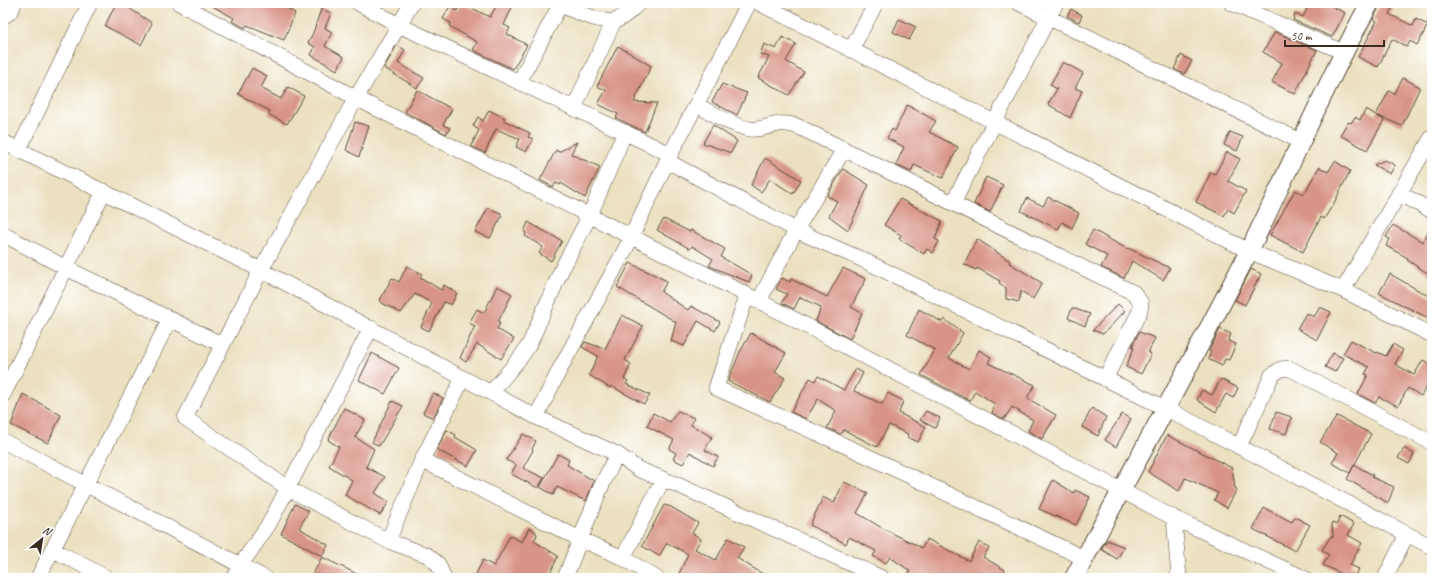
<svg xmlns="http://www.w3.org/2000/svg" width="1435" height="581" viewBox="0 0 1435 581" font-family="Caveat,sans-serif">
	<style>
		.building { fill: #d89485 }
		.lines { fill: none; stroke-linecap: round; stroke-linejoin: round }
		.minor-casing { stroke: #554536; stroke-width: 16 }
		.tertiary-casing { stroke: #554536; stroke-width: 20 }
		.minor { stroke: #fff; stroke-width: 15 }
		.tertiary { stroke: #fff; stroke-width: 18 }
	</style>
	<rect width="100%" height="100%" fill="#fff"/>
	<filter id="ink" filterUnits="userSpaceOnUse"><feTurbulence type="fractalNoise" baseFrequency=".025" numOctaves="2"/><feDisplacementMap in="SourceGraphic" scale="8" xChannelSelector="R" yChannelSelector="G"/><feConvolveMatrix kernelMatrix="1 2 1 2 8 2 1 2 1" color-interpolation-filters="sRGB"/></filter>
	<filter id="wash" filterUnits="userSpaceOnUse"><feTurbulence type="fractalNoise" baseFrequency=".012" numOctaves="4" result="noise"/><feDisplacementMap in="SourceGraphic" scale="16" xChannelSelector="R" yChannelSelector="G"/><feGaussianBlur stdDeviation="0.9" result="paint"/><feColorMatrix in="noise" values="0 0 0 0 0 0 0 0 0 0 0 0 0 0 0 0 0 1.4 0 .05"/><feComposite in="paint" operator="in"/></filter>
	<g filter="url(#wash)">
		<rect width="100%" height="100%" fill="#ebe1c0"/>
		<g id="blocks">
			<!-- building -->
			<path class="building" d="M116 3H121L152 23 141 45 105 26Z
				M207 3H287V8L295 13 284 40 247 25 245 28 232 21 234 18Z
				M461 3 490 17 498 3H514L504 25 510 28 507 34 527 45 513 69 473 50 477 42 449 26 451 23 443 19 450 6 457 11Z
				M1310 3H1326L1345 13 1332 37 1293 20 1295 14 1303 17Z
				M1381 3H1395L1389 14 1413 26 1416 19 1428 25 1417 45 1410 41 1407 47 1392 39 1378 67 1358 57 1377 21 1373 19Z
				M321 9 331 13 325 28 332 32 325 46 344 57 337 70 311 55 315 47 308 43 313 33Z
				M1071 9 1082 15 1079 22 1067 16Z
				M899 19 916 27 909 40 893 32Z
				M1275 32 1317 50 1295 94 1272 82 1282 63 1263 52Z
				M782 37 796 44 786 61 804 72 789 95 758 78 769 57 760 54 764 44 776 49Z
				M397 45 405 50 398 63 424 78 417 88 384 68Z
				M618 46 651 66 634 102 657 103 645 132 616 118 618 114 598 104 606 90 597 86Z
				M1181 55 1192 61 1184 74 1174 69Z
				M1063 62 1083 73 1075 88 1082 91 1070 118 1048 104 1057 89 1050 85Z
				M252 68 267 76 261 88 281 99 288 87 304 96 287 124 268 114 270 111 238 94Z
				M1403 78 1420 87 1402 126 1376 115 1389 91 1394 94Z
				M722 84 747 93 737 115 712 102Z
				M417 90 452 109 443 125 450 128 446 134 405 112Z
				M907 105 936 121 929 132 958 147 943 178 914 165 911 172 896 165 904 147 887 138 892 129 895 131Z
				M1366 109 1384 120 1367 150 1340 135 1348 122 1351 123 1355 117 1360 120Z
				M489 110 505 118 503 120 530 133 528 137 533 139 526 152 516 147 520 139 496 129 485 153 471 146 479 130 473 126 478 117 483 121Z
				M355 122 369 126 359 157 346 150Z
				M713 125 737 141 731 153 703 143Z
				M1230 132 1243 137 1237 151 1224 145Z
				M577 142 571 154 600 167 585 198 561 183 560 185 556 183 553 187 540 180 556 150 559 152Z
				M1227 152 1240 159 1228 181 1246 191 1234 213 1228 209 1224 216 1196 202 1211 172 1215 174Z
				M765 158 801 180 793 194 770 179 761 192 751 185Z
				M1385 160 1395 165 1390 174 1374 165Z
				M1335 161 1350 171 1334 203 1324 219 1321 217 1303 252 1270 235 1295 190 1304 194 1319 167 1328 172Z
				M843 169 869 185 848 230 829 216 837 201 827 196Z
				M986 177 1003 185 990 212 974 204Z
				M1048 197 1079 213 1072 228 1062 222 1058 229 1021 211 1027 198 1043 206Z
				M900 199 942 221 935 239 939 241 933 253 927 249 924 254 899 239 901 235 884 225Z
				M488 208 501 213 500 215 502 216 490 238 475 232Z
				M664 219 690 232 691 230 725 249 721 257 752 275 749 282 709 266 713 259 692 246 690 249 657 230Z
				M528 222 562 241 551 261 539 253 543 247 525 236 526 233 524 232Z
				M1432 224V276L1407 260 1408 258 1386 246 1390 239 1386 237 1393 225 1423 242Z
				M1093 230 1127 249 1128 248 1170 268 1163 280 1132 261 1124 278 1101 267 1107 256 1085 244Z
				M977 239 1010 261 1009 263 1042 283 1033 299 1021 291 1019 302 1006 299V288L999 283 1000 281 977 268 976 270 964 264Z
				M630 263 667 281 661 292 688 310 691 306 720 322 715 331 698 321 684 346 671 341 676 322 617 287Z
				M407 266 422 274 420 277 441 290 444 285 457 293 451 305 444 302 429 331 421 327 432 303 415 294 401 313 382 303 380 300 392 278 399 282Z
				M843 268 866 279 851 307 862 313 850 339 816 321 821 307 800 297 794 309 782 303 787 294 776 289 782 278 790 282 791 279 827 297Z
				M1251 269 1261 274 1245 305 1235 300Z
				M1390 274 1432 298V320L1379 293Z
				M497 286 512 294 498 322 500 324 497 329 514 339 501 359 477 344 466 362 460 358 475 326 469 323 477 309 484 313Z
				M1118 304 1125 311 1103 334 1093 330Z
				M1320 307 1331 312 1317 340 1297 329 1306 313 1314 317Z
				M1072 308 1090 314 1085 326 1068 318Z
				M919 309 942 322 944 319 963 333 949 358 969 369 979 350 991 357 988 363 1035 385 1027 398 1056 415 1042 439 1028 431 1033 420 1012 407 1004 419 992 413 995 404 975 391 970 401 921 375 935 350 907 335Z
				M622 315 643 326 625 360 631 364 624 379 628 381 626 384 650 395 644 404 611 386 610 388 589 375 598 356 582 347 585 342 605 349Z
				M1220 329 1231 334 1228 341 1236 344 1229 360 1225 359 1222 366 1208 359 1211 352 1209 351Z
				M1139 332 1155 338 1148 353 1151 354 1141 374 1126 367 1134 348 1132 347Z
				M751 333 786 353 775 372 785 378 770 402 728 381 740 352Z
				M1351 340 1376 353 1377 352 1386 356 1393 344 1403 350 1395 364 1414 375 1423 360 1432 365V377L1421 396 1408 388 1398 406 1379 397 1375 403 1358 394 1368 375 1365 374 1369 367 1343 354Z
				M372 353 399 368 385 394 359 380Z
				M1333 353 1343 358 1335 372 1325 367Z
				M856 369 863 373 854 391 882 404 888 393 903 401 899 413 926 427 918 442 907 437 908 434 889 425 877 447 844 430 841 434 827 428 836 411 818 399 806 419 791 412 810 378 815 381 818 376 844 390Z
				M1221 379 1238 388 1233 398 1226 394 1216 412 1197 400 1202 390 1212 395Z
				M433 393 443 398 433 418 423 413Z
				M23 394 61 415 48 443 11 425Z
				M392 401 403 406 379 446 372 442Z
				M344 408 365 420 355 437 374 449 366 467 385 477 375 493 389 502 380 515 345 495 352 480 329 466 339 447 328 440Z
				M1092 408 1106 417 1098 436 1082 427Z
				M678 411 694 418 691 425 712 437 705 450 718 457 713 466 690 452 683 464 673 459 676 453 669 449 674 440 647 426 653 413 670 422Z
				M926 411 940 418 935 428 920 420Z
				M1276 412 1292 417 1286 434 1270 429Z
				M1122 414 1131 419 1116 447 1105 440Z
				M1337 416 1371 434 1350 473 1332 463 1338 453 1320 442Z
				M447 430 456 435 455 437 477 450 468 466 437 450Z
				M523 434 536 441 532 449 533 450 523 468 544 478 538 488 511 474 516 465 506 460Z
				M1167 435 1232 468 1235 488 1237 489 1227 508 1214 500 1218 493 1188 479 1185 478 1179 491 1148 472Z
				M1404 448 1414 454 1409 464 1398 458Z
				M558 454 569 460 567 465 594 481 586 501 557 487 553 495 540 487Z
				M1354 465 1373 475 1372 477 1394 487 1388 503 1347 479Z
				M1053 480 1074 493 1075 490 1090 497 1076 525 1039 509Z
				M844 482 868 493 857 513 882 528 922 548 927 539 969 561 979 542 989 548 983 557 1005 570 1003 578H906L910 571 890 557 886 563 873 556 876 551 849 537 846 544 810 525 823 497 834 503Z
				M295 504 309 511 299 528 328 545 322 556 281 534Z
				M664 505 671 507 698 523 692 533 701 539 695 549 716 560 728 538 744 547 737 558 769 578H677L688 554 667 543 659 556 642 546Z
				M1264 508 1292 522 1295 517 1310 525 1295 551 1253 529Z
				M1340 516 1354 524 1348 535 1362 543 1350 565 1359 569 1354 578H1350L1323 565 1329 555 1322 550 1331 536 1333 537 1332 522 1337 524Z
				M529 528 535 531 537 535 534 541 558 556 548 578H474L483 560 494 566 510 536 522 542Z
				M1107 540 1124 547 1117 559 1101 549Z
				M322 557 365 578H321L313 574Z"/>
		</g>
	</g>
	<g filter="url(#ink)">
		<use href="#blocks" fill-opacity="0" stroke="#554536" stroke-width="1"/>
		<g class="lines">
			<!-- minor casing -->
			<g class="minor-casing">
				<path id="minor" d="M179 3 356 98 759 301 1174 518 1304 578
					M358 3 399 25 670 154
					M412 3 356 98 261 270 185 418 289 489 388 541 427 555 438 564 444 578
					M556 3C570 9 599 23 613 21 622 20 632 9 639 3
					M759 3 1249 251 1343 290 1432 335
					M1019 3 1302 142
					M1231 3 1343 52
					M3 14 6 15 11 11 14 3
					M851 50 876 3
					M519 82 560 5
					M696 105C713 113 732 126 750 129 768 131 776 118 799 127L1134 293 1141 303 1140 311 1105 379
					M574 108 614 21
					M3 142 261 270 536 417 617 454 638 469 680 486 882 578
					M19 149 90 3
					M667 161 802 233 861 259 1165 408 1432 547
					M1399 193 1432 211
					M953 203 1056 3
					M3 234 66 268 223 345
					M1343 290 1432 137
					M747 295 716 388 848 447 1084 558
					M759 301 796 230 844 149
					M491 393 523 354 530 343 561 271 590 215 625 132
					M3 395 104 191
					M536 417 561 367 627 246 667 161 749 3
					M3 441 265 578
					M1239 447 1272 375 1281 369 1289 368 1432 443
					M422 460 580 539 623 558 656 578
					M1174 518 1179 578
					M388 541 422 460 463 378
					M52 549 107 578
					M623 558 663 479
					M38 578 170 319
					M234 578 240 566 269 524 371 328
					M565 578 600 489 617 454
					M1385 578 1407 534"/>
			</g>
			<!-- tertiary casing -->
			<g class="tertiary-casing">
				<path id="tertiary" d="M1074 578C1132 469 1193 361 1249 251 1290 169 1325 84 1370 3"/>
			</g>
			<!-- minor -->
			<use href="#minor" class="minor"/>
			<!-- tertiary -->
			<use href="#tertiary" class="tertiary"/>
		</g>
	</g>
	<!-- margin -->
	<rect width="1435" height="581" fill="none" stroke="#fff" stroke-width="16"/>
	<!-- north arrow -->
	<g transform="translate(42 539) rotate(30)" stroke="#ffffff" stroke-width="3" paint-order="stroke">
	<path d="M0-3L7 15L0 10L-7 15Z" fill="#3b2a1e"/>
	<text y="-6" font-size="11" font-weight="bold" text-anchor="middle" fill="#3b2a1e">N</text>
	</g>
	<!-- scale -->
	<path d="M1285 40v6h99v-6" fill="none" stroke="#3b2a1e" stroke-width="2"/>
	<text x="1291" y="40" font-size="12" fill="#3b2a1e" stroke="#ffffff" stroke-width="3" paint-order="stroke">50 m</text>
</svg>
